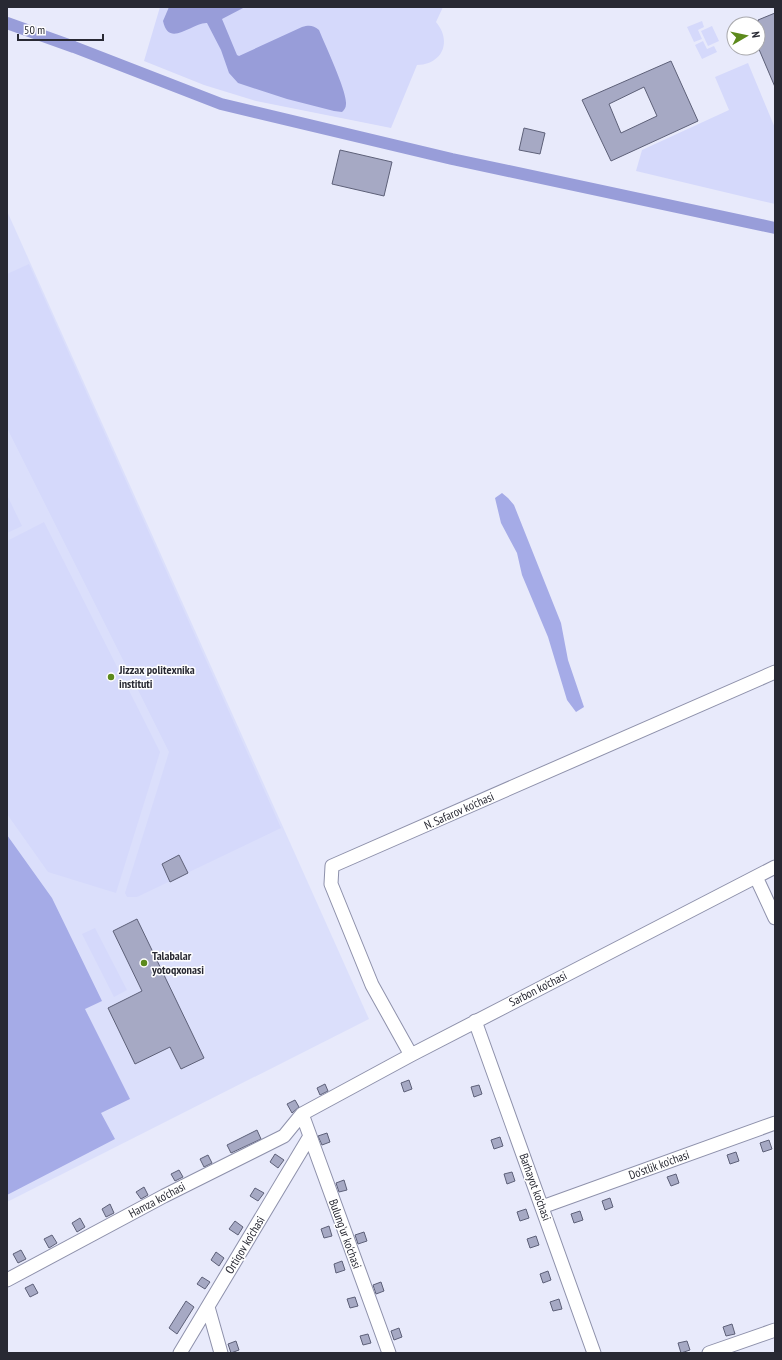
<svg xmlns="http://www.w3.org/2000/svg" width="782" height="1360" viewBox="0 0 782 1360" font-family="'PT Sans Narrow',sans-serif">
	<style>
		.built { fill: #dbdffb }
		.green { fill: #d5d9fb }
		.forest { fill: #a5abe7 }
		.water { fill: #989dd9 }
		.lines { fill: none; stroke-linecap: round; stroke-linejoin: round }
		.canal { stroke: #989dd9; stroke-width: 12 }
		.building { fill: #a6a9c4; stroke: #5d6078; fill-rule: evenodd }
		.minor-casing { stroke: #8e91ab; stroke-width: 15 }
		.minor { stroke: #fff; stroke-width: 13 }
		.poi-dot { fill: #5c8a1c; stroke: #fff; stroke-width: 1.5 }
		.labels { text-anchor: middle; stroke-width: 3; stroke-linejoin: round; paint-order: stroke }
		.poi-label { font-size: 12px; font-weight: bold; fill: #282933; stroke: #fff; text-anchor: start }
		.street-label { font-size: 12px; fill: #282933; stroke: #fff }
	</style>
	<rect width="100%" height="100%" fill="#e8eafb"/>
	<!-- built -->
	<path class="built" d="M7 211 369 1019 7 1202Z"/>
	<!-- green -->
	<path class="green" d="M160 7H443L436 22C452 41 443 64 417 65L391 128 256 101 204 85 144 61Z
		M702 21 704 27 698 30 702 39 694 42 687 27Z
		M712 26 719 41 708 46 701 31Z
		M703 41 707 49 714 46 717 52 702 59 695 45Z
		M748 63 775 128V204L636 171 642 150 729 110 715 77Z
		M29 264 281 828 137 897H127L125 893 169 752 7 428V274Z
		M7 495 22 526 7 533Z
		M44 522 160 752 116 893 48 872 7 814V541Z
		M95 928 127 990 114 997 82 934Z"/>
	<!-- forest -->
	<path class="forest" d="M502 493 508 498 514 505 561 623 568 660 584 707 576 712 567 700 548 637 522 575 517 553 501 523 495 498Z
		M7 835 52 898 102 1001 85 1009 130 1099 101 1113 115 1139 7 1195Z"/>
	<!-- water -->
	<path class="water" d="M169 7H245L222 19 237 55 239 56 302 27C309 25 313 25 319 30 325 45 347 91 346 104 346 108 344 110 342 112L334 111 287 99 238 83 229 73 221 50 207 23C192 22 169 49 163 21Z"/>
	<g class="lines">
		<!-- canal -->
		<path class="canal" d="M7 23 74 47 221 104 452 159 775 228"/>
	</g>
	<!-- building -->
	<path class="building" d="M775 13V87L758 47V20Z
		M671 61 698 121 611 161 582 100ZM644 87 657 116 621 133 609 104Z
		M524 128 545 133 540 154 519 150Z
		M340 150 392 162 384 196 332 184Z
		M179 855 188 873 170 882 162 864Z
		M137 919 204 1058 181 1069 170 1047 135 1064 108 1008 142 991 113 931Z
		M409 1080 412 1089 404 1092 401 1083Z
		M325 1084 328 1091 320 1095 317 1088Z
		M479 1085 482 1094 474 1097 471 1087Z
		M295 1100 299 1107 292 1113 287 1104Z
		M257 1130 261 1139 231 1153 227 1145Z
		M327 1133 330 1142 322 1145 318 1136Z
		M500 1137 503 1146 494 1149 491 1140Z
		M769 1140 772 1149 763 1152 760 1143Z
		M736 1152 739 1161 730 1164 727 1155Z
		M275 1154 284 1160 278 1168 270 1162Z
		M208 1155 212 1163 204 1167 200 1159Z
		M179 1170 183 1177 175 1181 171 1174Z
		M512 1172 515 1181 507 1184 504 1174Z
		M676 1174 679 1183 671 1186 667 1177Z
		M344 1180 347 1190 339 1192 336 1183Z
		M144 1187 148 1195 141 1199 136 1192Z
		M255 1188 264 1193 258 1201 250 1196Z
		M610 1198 613 1207 605 1210 602 1201Z
		M110 1204 114 1213 106 1217 102 1209Z
		M526 1209 529 1218 520 1221 517 1212Z
		M580 1211 583 1220 574 1223 571 1214Z
		M80 1218 85 1227 77 1232 72 1223Z
		M235 1221 243 1227 238 1235 229 1229Z
		M329 1226 332 1236 324 1238 321 1229Z
		M364 1232 367 1241 358 1244 355 1235Z
		M52 1235 57 1243 49 1248 44 1239Z
		M536 1236 539 1245 530 1248 527 1239Z
		M21 1250 26 1259 18 1263 13 1254Z
		M216 1252 224 1258 219 1266 211 1260Z
		M342 1261 345 1270 336 1273 334 1264Z
		M548 1271 551 1280 543 1283 540 1274Z
		M202 1277 210 1282 205 1289 197 1284Z
		M381 1282 384 1291 376 1294 373 1285Z
		M33 1284 38 1293 30 1297 25 1288Z
		M355 1297 358 1306 350 1308 347 1299Z
		M559 1299 562 1309 553 1311 550 1302Z
		M186 1301 194 1307 177 1334 169 1328Z
		M732 1324 735 1334 726 1336 723 1327Z
		M399 1328 402 1337 394 1340 391 1331Z
		M368 1334 371 1343 363 1345 360 1336Z
		M236 1341 239 1350 231 1353 228 1344Z
		M687 1341 690 1350 681 1353 678 1343Z"/>
	<g class="lines">
		<!-- minor casing -->
		<g class="minor-casing">
			<path id="minor" d="M756 877 775 918
				M475 1021 594 1353
				M411 1055 372 985 331 884 332 866 775 672
				M302 1114 389 1353
				M542 1207 775 1123
				M7 1280 164 1196 284 1136 302 1114 411 1055 775 867
				M208 1307 221 1353
				M180 1353 310 1136
				M709 1353 775 1330"/>
		</g>
		<!-- minor -->
		<use href="#minor" class="minor"/>
	</g>
	<!-- markers -->
	<g class="poi-dot">
		<circle cx="111" cy="677" r="4"/>
		<circle cx="144" cy="963" r="4"/>
	</g>
	<g class="labels">
		<!-- poi labels -->
		<g class="poi-label">
			<text x="119" y="674">Jizzax politexnika<tspan x="119" dy="14">instituti</tspan></text>
			<text x="152" y="960">Talabalar<tspan x="152" dy="14">yotoqxonasi</tspan></text>
		</g>
		<!-- street labels -->
		<g class="street-label">
			<text transform="translate(459 811) rotate(-24)" y="4">N. Safarov ko'chasi</text>
			<text transform="translate(538 989) rotate(-27)" y="4">Sarbon ko'chasi</text>
			<text transform="translate(659 1165) rotate(-20)" y="4">Do'stlik ko'chasi</text>
			<text transform="translate(535 1187) rotate(70)" y="4">Barhayot ko'chasi</text>
			<text transform="translate(157 1200) rotate(-28)" y="4">Hamza ko'chasi</text>
			<text transform="translate(345 1234) rotate(70)" y="4">Bulung'ur ko'chasi</text>
			<text transform="translate(245 1245) rotate(-59)" y="4">Ortiqov ko'chasi</text>
		</g>
	</g>
	<!-- border -->
	<rect width="782" height="1360" fill="none" stroke="#282933" stroke-width="16"/>
	<!-- north arrow -->
	<g transform="translate(746 36) rotate(81)"><circle r="19" fill="#ffffff" stroke="#a9a9ad"/>
	<path d="M0-3L7 15L0 10L-7 15Z" fill="#5c8a1c"/>
	<text y="-6" font-size="11" font-weight="bold" text-anchor="middle" fill="#282933">N</text>
	</g>
	<!-- scale -->
	<path d="M18 34v6h85v-6" fill="none" stroke="#282933" stroke-width="2"/>
	<text x="24" y="34" font-size="12" fill="#282933" stroke="#ffffff" stroke-width="3" paint-order="stroke">50 m</text>
</svg>
